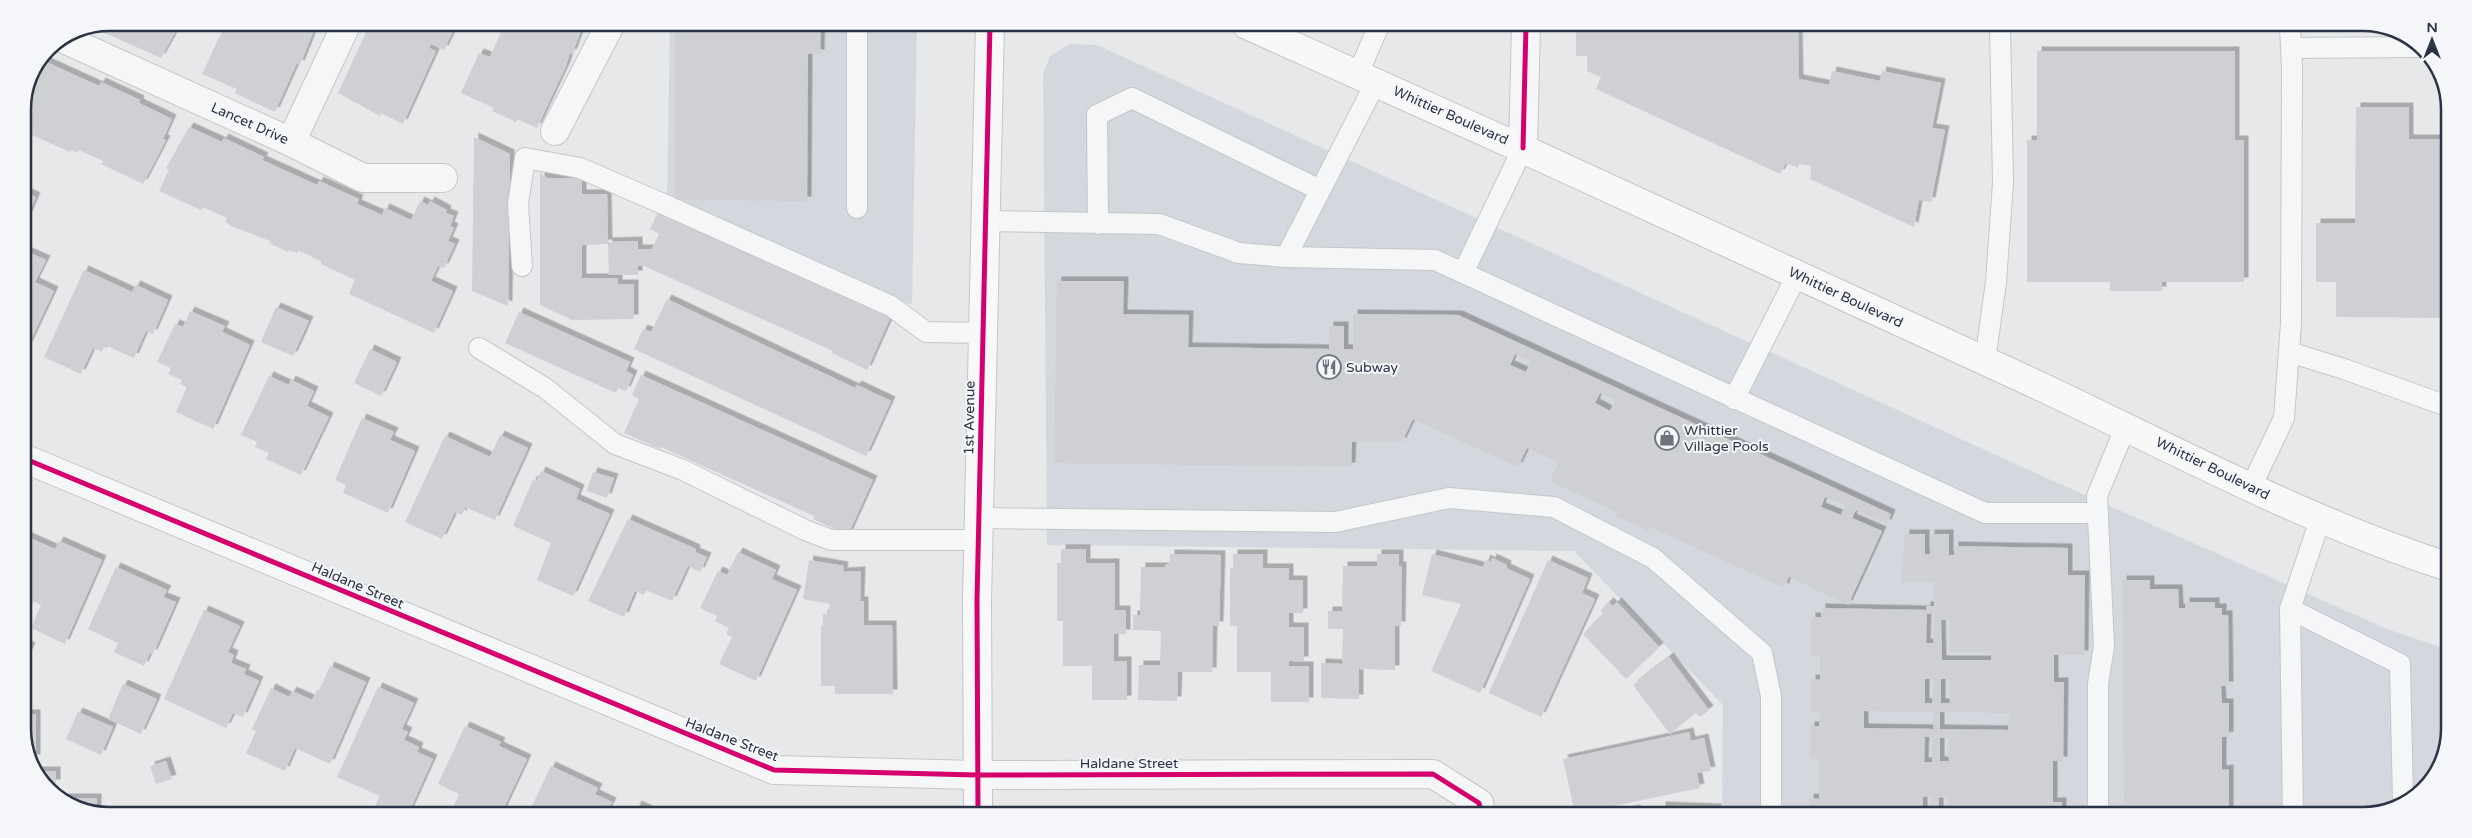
<svg xmlns="http://www.w3.org/2000/svg" width="2472" height="838" viewBox="0 0 2472 838" font-family="'Varela Round',sans-serif">
	<style>
		.built { fill: #d4d7dd }
		.building { fill: #ced0d3; fill-rule: evenodd; filter: url(#shadow) }
		.lines { fill: none; stroke-linecap: round; stroke-linejoin: round }
		.service-casing { stroke: #c4c6c8; stroke-width: 22 }
		.minor-casing { stroke: #c4c6c8; stroke-width: 30 }
		.tertiary-casing { stroke: #c4c6c8; stroke-width: 30 }
		.secondary-casing { stroke: #c4c6c8; stroke-width: 30 }
		.primary-casing { stroke: #c2c5c8; stroke-width: 30 }
		.service { stroke: #f5f6f7; stroke-width: 20 }
		.minor { stroke: #f5f6f7; stroke-width: 28 }
		.tertiary { stroke: #f5f6f7; stroke-width: 28 }
		.secondary { stroke: #f8f8f8; stroke-width: 28 }
		.primary { stroke: #f8f8f8; stroke-width: 28 }
		.cycleway-casing { stroke: #f4f6f9; stroke-width: 8 }
		.cycleway { stroke: #d6006c; stroke-width: 5 }
		.labels { text-anchor: middle; stroke-width: 4; stroke-linejoin: round; paint-order: stroke }
		.street-label { font-size: 14px; fill: #2b3445; stroke: #f4f6f9 }
		.poi-label { font-size: 14px; fill: #2b3445; stroke: #f4f6f9; text-anchor: start }
		.rim { fill: none; stroke: #2b3445; stroke-width: 2.5 }
	</style>
	<defs>
		<filter id="shadow"><feDropShadow dx="4.5" dy="-4.5" stdDeviation="0" flood-color="#0004"/></filter>
	</defs>
	<rect width="100%" height="100%" fill="#e6e8ea"/>
	<!-- built -->
	<path class="built" d="M670 24H917L912 305 667 198Z
		M1070 44 1097 45 2031 471 2387 629 2446 649 2445 757 2416 798 2363 815 1722 814 1723 705 1574 551 1047 545 1043 74 1050 56Z"/>
	<!-- building -->
	<path class="building" d="M109 22 180 23 161 58 89 26Z
		M226 23H317L300 65 297 63 275 112 235 93 237 89 202 74Z
		M368 23H457L444 50 431 44 429 48 436 51 403 124 381 113 380 116 338 93 368 28H366Z
		M505 23H584L572 54 570 53 566 66 537 128 517 119 516 122 492 111 494 108 461 93 479 53 490 57Z
		M675 24H821L820 54H808L807 201 675 200Z
		M1576 25 1798 26 1799 79 1829 85 1832 71 1880 81 1882 71 1941 83 1932 128 1945 130 1931 202 1919 200 1914 227 1810 179 1811 166 1799 164 1798 168 1786 163 1780 174 1596 89 1601 77 1587 71V56H1576Z
		M2037 51H2235V140H2244V282H2162V291H2110V282H2027V140H2037Z
		M44 57V61L99 86 101 82 140 100 139 103 172 119 163 139 166 140 143 184 101 164 103 161 79 150 78 153 71 150 70 152 23 131V103Z
		M2356 107H2409V139H2449L2448 318 2336 317V282H2316V223H2355Z
		M189 127 222 142 224 138 264 157 262 160 317 185 319 181 359 199 357 204 382 215 385 208 411 220 420 201 428 205 430 201 447 210 446 213 454 216 450 226 454 228 448 241 455 244 444 268 438 266 431 281 453 291 434 333 349 294 355 280 321 264 322 262 298 250 297 253 289 250 288 252 269 243 270 241 231 226 225 221 227 218 203 207 201 210 159 191 169 170 166 168Z
		M474 137 510 154 508 306 472 291Z
		M540 173 547 178H582V194H607L608 242 638 241V249H652L659 234 650 229 659 210 892 314 867 370 832 353 833 351 644 266H638V275H609L608 244 582 245V278H618V284H634V319L572 320 540 305Z
		M23 191 36 197 23 227Z
		M23 250 46 260 35 282 54 291 28 346 23 344Z
		M84 270 132 292 136 285 168 300 153 334 146 331 134 358 105 345 102 352 93 348 81 374 44 357Z
		M1057 281H1124L1123 314 1189 315 1188 347 1329 349V326H1344V349H1353V314L1458 315 1891 514 1887 524 1856 510 1852 518 1882 531 1848 605 1789 577 1784 588 1650 527 1648 531 1614 515 1616 512 1550 481 1558 462 1527 448 1518 467 1413 419 1402 442H1352L1351 467 1054 463ZM1515 354 1531 361 1526 372 1510 365ZM1600 393 1615 400 1610 411 1595 403ZM1825 497 1845 505 1841 515 1821 507Z
		M667 299 855 388 857 385 891 401 866 456 634 349 643 329 651 332Z
		M276 307 309 321 293 356 261 342Z
		M190 311 225 326 222 332 250 345 213 429 176 412 187 387 180 384 182 380 168 374 171 368 157 362 175 324 183 327Z
		M519 312 630 362 626 371 633 375 626 391 618 388 616 393 505 343Z
		M370 349 397 362 381 396 354 383Z
		M641 375 873 480 848 535 813 519 814 516 661 447 660 449 624 433 639 399 632 395Z
		M269 376 289 385 291 380 314 391 307 406 329 417 301 475 266 459 269 453 255 447 257 442 241 435Z
		M362 418 394 432 390 440 415 451 388 513 343 493 346 485 335 480Z
		M500 435 528 448 495 520 465 507 462 515 455 512 442 539 405 522 445 436 490 457Z
		M541 471 580 489 576 499 610 514 573 596 537 580 551 543 513 526 533 480 537 481Z
		M593 472 614 478 607 498 587 491Z
		M628 519 696 549 695 552 707 557 700 572 688 566 672 601 646 590 644 595 635 591 624 617 588 601Z
		M1905 534H1925V554H1930V534H1949V555H1954V546L2068 548V575H2085L2084 655H2054V682H2064L2063 761H2053V802H2062V815H1947L1948 798 1939 797V815H1931V797H1923V815L1809 814V798L1819 799V759H1810V726H1819L1820 712H1811V679L1820 680V656H1811V617H1821V608L1926 610V606H1934V582H1901ZM1927 614H1934L1933 643H1926ZM1941 620H1950V652H1991V660H1942ZM1925 679H1933L1932 703H1925ZM1941 679H1949L1950 703H1941ZM1864 711 1933 712V729L1864 728ZM1940 712 2009 713 2008 730 1940 729ZM1925 737H1932V762H1924ZM1940 738H1948L1949 761H1940Z
		M23 535 55 549 59 541 102 560 65 644 31 628 41 605 31 600 23 618Z
		M1061 549H1086V563H1115V610H1126V634H1114V661H1127V700H1092V666H1063V621H1057V563H1061Z
		M738 552 776 570 772 579 797 590 756 681 719 664 732 637 726 634 729 628 715 621 717 616 700 608 718 571 727 575Z
		M1170 554 1221 555 1219 626H1213L1212 672H1178L1177 701 1138 700 1139 665H1160L1161 631 1133 630V615H1140L1141 567H1164L1170 562Z
		M1233 554H1263V568H1289V580H1303V613H1289V627H1304V661H1289V666H1309V702H1271V672H1237V626H1230V568H1233Z
		M1377 554H1399V566H1402L1401 626H1395V670L1359 669V699L1321 698V663L1342 664 1343 629H1328V611H1342L1343 566H1377Z
		M1432 554 1483 567 1486 559 1491 562 1492 558 1507 565 1506 568 1530 579 1480 693 1431 671 1461 604 1422 595Z
		M809 560 844 566 843 572 861 571 860 601H864V625H892L893 694H835V686H821V625H823V614H828L830 604 803 599Z
		M1548 560 1588 578 1582 593 1595 599 1541 717 1489 693Z
		M116 567 167 590 163 597 176 602 153 654 150 653 144 666 114 652 118 643 88 629Z
		M2122 580H2150V589H2178L2179 608H2185V602H2215V608H2222V615H2228L2229 686H2221L2222 703H2229V736L2222 737V770L2229 769V815H2124Z
		M1609 602 1613 606 1617 602 1659 647 1626 679 1583 634 1603 614 1600 611Z
		M204 610 240 626 228 652 234 655 231 663 246 669 244 674 259 681 243 717 233 713 226 728 164 699Z
		M23 643 31 647 23 664Z
		M1669 657 1709 710 1700 717 1696 713 1670 734 1633 685Z
		M330 666 366 682 330 764 295 748 285 771 246 753 256 731 252 729 271 688 289 697 292 691 312 700 317 690 319 691Z
		M123 684 157 699 141 734 108 719Z
		M378 687 414 703 402 729 408 732 404 740 419 747 417 752 433 759 409 812H372L380 796 337 777Z
		M78 712 113 727 101 755 66 739Z
		M23 714H36V759H32L23 735Z
		M465 726 501 742 499 746 527 759 502 812H451L459 794 438 784Z
		M1689 732 1691 741 1704 738 1711 771 1697 773 1700 788 1575 814 1563 759Z
		M166 761 172 779 156 784 150 766Z
		M551 766 598 788 595 794 612 802 607 812H529Z
		M37 771H56V784H44L41 782Z
		M63 798H97V811H81Z
		M637 805 653 812H634Z
		M1661 806 1717 808V814H1661Z
		M1636 809 1637 814H1619V813Z"/>
	<g class="lines">
		<!-- service casing -->
		<g class="service-casing">
			<path id="service" d="M857 24V208
				M2291 48 2419 47
				M1358 74 1379 25
				M984 221 1159 224 1239 253 1286 257 1435 260 1985 513H2097
				M1098 224 1097 115 1132 98 1320 190
				M1286 257 1376 82
				M522 266 518 204 525 158 580 168 661 203 891 306 926 332 982 333
				M1463 273 1523 148
				M479 348 545 388 615 444 683 470 805 530 831 540H978
				M2289 352 2344 369 2447 406
				M1985 361 1996 282 2003 183 2000 26
				M1734 399 1797 275
				M2251 487 2284 418 2291 323 2292 68 2290 27
				M979 518 1335 522 1449 498 1554 507 1653 558 1762 653 1771 696V814
				M2290 609 2400 664 2403 802
				M2098 815V684L2104 646 2097 496 2126 426
				M2293 815 2290 609 2320 520"/>
		</g>
		<!-- minor casing -->
		<g class="minor-casing">
			<path id="minor" d="M62 38 291 142 363 178H443
				M555 131 611 23
				M291 142 347 23
				M23 458 774 770 977 775 1433 774 1479 803 1481 814"/>
		</g>
		<!-- tertiary casing -->
		<g class="tertiary-casing">
			<path id="tertiary" d="M1523 148 1526 25"/>
		</g>
		<!-- secondary casing -->
		<g class="secondary-casing">
			<path id="secondary" d="M978 813 977 600 990 24"/>
		</g>
		<!-- primary casing -->
		<g class="primary-casing">
			<path id="primary" d="M1247 25C1505 140 1761 257 2018 376 2159 441 2297 518 2446 566"/>
		</g>
		<!-- service -->
		<use href="#service" class="service"/>
		<!-- minor -->
		<use href="#minor" class="minor"/>
		<!-- tertiary -->
		<use href="#tertiary" class="tertiary"/>
		<!-- secondary -->
		<use href="#secondary" class="secondary"/>
		<!-- primary -->
		<use href="#primary" class="primary"/>
		<!-- cycleway casing -->
		<g class="cycleway-casing">
			<path id="cycleway" d="M1523 148 1526 25
				M23 458 774 770 977 775 1433 774 1479 803 1481 814
				M978 813 977 600 990 24"/>
		</g>
		<!-- cycleway -->
		<use href="#cycleway" class="cycleway"/>
	</g>
	<!-- icons -->
	<defs>
		<g id="restaurant-ring" transform="scale(1.25)"><circle r="9.5" fill="#f4f6f9" stroke="#6c737f" stroke-width="1.5"/><path d="M-5-6h1v4h1v-4h1v4h1v-4h1v5L-1.5 .5V6h-2V.5L-5-1ZM5-6V6H3V1.5H1.5Q1.5-4 5-6Z" fill="#6c737f"/></g>
		<g id="shop-ring" transform="scale(1.25)"><circle r="9.5" fill="#f4f6f9" stroke="#6c737f" stroke-width="1.5"/><path d="M-5-2.5h2.3a2.7 3.5 0 0 1 5.4 0H5L5.5 6h-11ZM-1.5-2.5h3a1.5 2.3 0 0 0-3 0Z" fill="#6c737f"/></g>
	</defs>
	<g fill-rule="evenodd">
		<use href="#restaurant-ring" x="1329" y="367"/>
		<use href="#shop-ring" x="1667" y="438"/>
	</g>
	<g class="labels">
		<!-- street labels -->
		<g class="street-label">
			<text transform="translate(1451 115) rotate(24)" y="5">Whittier Boulevard</text>
			<text transform="translate(250 123) rotate(24)" y="5">Lancet Drive</text>
			<text transform="translate(1846 297) rotate(25)" y="5">Whittier Boulevard</text>
			<text transform="translate(969 418) rotate(-89)" y="5">1st Avenue</text>
			<text transform="translate(2213 468) rotate(26)" y="5">Whittier Boulevard</text>
			<text transform="translate(358 585) rotate(23)" y="5">Haldane Street</text>
			<text transform="translate(732 739) rotate(21)" y="5">Haldane Street</text>
			<text x="1129" y="768">Haldane Street</text>
		</g>
		<!-- poi labels -->
		<g class="poi-label">
			<text x="1346" y="372">Subway</text>
			<text x="1684" y="435">Whittier<tspan x="1684" dy="16">Village Pools</tspan></text>
		</g>
	</g>
	<!-- crop -->
	<path d="M0 0H2472V838H0ZM109 31H2363A78 78 0 0 1 2441 109V729A78 78 0 0 1 2363 807H109A78 78 0 0 1 31 729V109A78 78 0 0 1 109 31Z" fill="#f4f6f9" fill-rule="evenodd"/>
	<path class="rim" d="M109 31H2363A78 78 0 0 1 2441 109V729A78 78 0 0 1 2363 807H109A78 78 0 0 1 31 729V109A78 78 0 0 1 109 31Z"/>
	<!-- north arrow -->
	<g transform="translate(2432 40)" stroke="#f4f6f9" stroke-width="4" paint-order="stroke">
	<path d="M0-4L9 19L0 12L-9 19Z" fill="#2b3445"/>
	<text y="-8" font-size="14" font-weight="bold" text-anchor="middle" fill="#2b3445">N</text>
	</g>
</svg>
